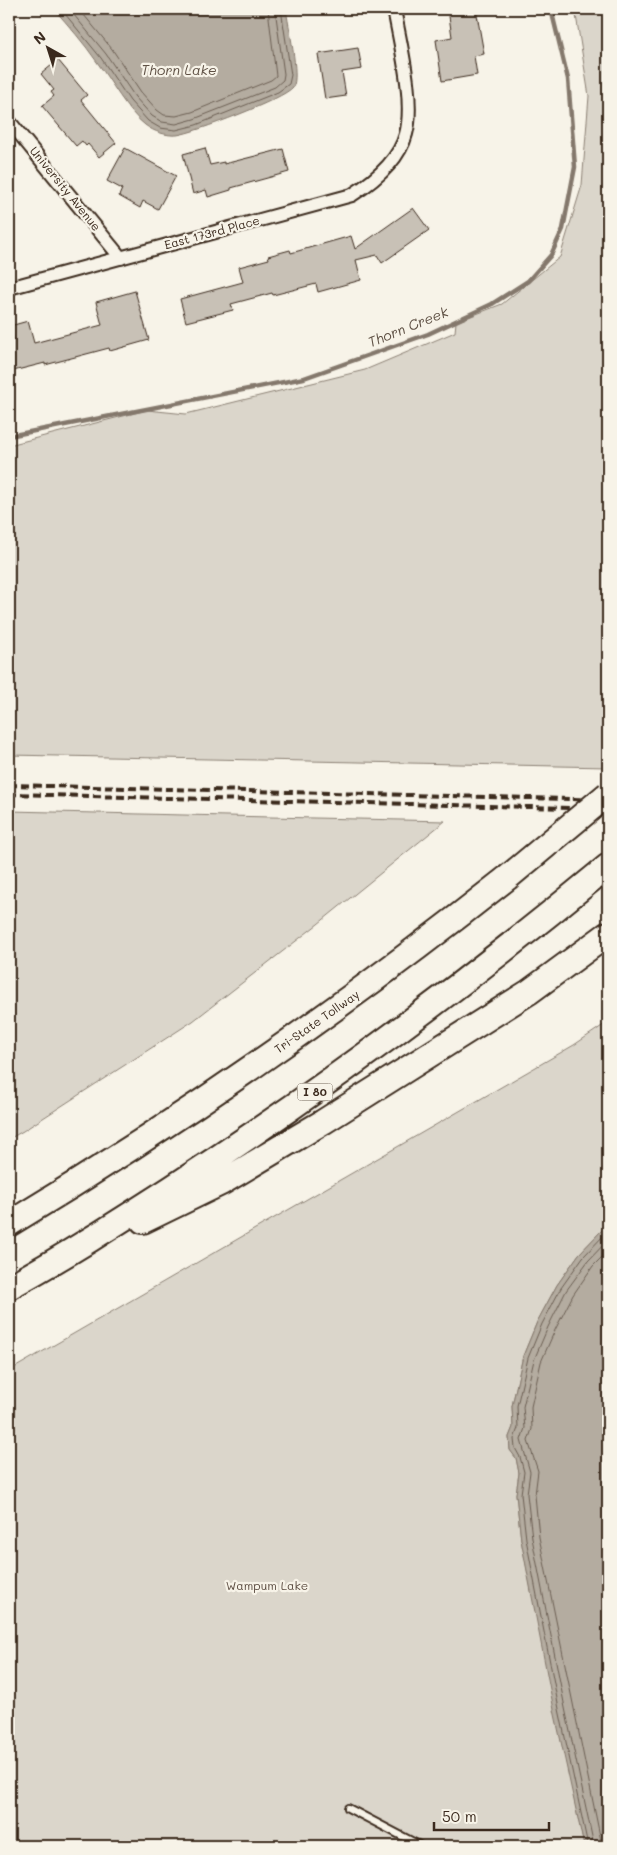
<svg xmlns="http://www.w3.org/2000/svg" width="617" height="1855" viewBox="0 0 617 1855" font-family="Mali,sans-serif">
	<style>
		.green { fill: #dbd6cb; stroke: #8b8074 }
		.water { fill: #b4aca0; stroke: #84786c }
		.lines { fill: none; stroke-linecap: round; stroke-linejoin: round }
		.shore { stroke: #6b5e52; stroke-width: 1 }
		.stream { stroke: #84786c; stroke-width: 4.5 }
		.building { fill: #c8c1b6; stroke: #3b2a1e }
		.service-casing { stroke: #3b2a1e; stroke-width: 10 }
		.minor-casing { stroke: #3b2a1e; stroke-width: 16 }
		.motorway-casing { stroke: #3b2a1e; stroke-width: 28 }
		.service { stroke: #f7f3e8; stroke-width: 6 }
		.minor { stroke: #f7f3e8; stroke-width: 12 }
		.motorway { stroke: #f7f3e8; stroke-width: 24 }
		.rail { stroke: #3b2a1e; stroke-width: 4; stroke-dasharray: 8 4; stroke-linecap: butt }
		.motorway-bridge-casing { stroke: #3b2a1e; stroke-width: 28; stroke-linecap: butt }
		.motorway-bridge { stroke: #f7f3e8; stroke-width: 24 }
		.labels { text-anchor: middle; stroke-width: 4.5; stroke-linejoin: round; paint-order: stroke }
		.shield { fill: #f7f3e8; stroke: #73665b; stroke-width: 1 }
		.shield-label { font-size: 11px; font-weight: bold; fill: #3b2a1e }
		.street-label { font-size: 12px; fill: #3b2a1e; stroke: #f7f3e8 }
		.park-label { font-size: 12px; fill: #5b4c41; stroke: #f7f3e8 }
		.water-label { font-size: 14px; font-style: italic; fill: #5f5145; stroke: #f7f3e8 }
	</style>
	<rect width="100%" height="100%" fill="#f7f3e8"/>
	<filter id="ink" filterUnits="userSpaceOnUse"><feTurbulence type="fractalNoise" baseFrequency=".02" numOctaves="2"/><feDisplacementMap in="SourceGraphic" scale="10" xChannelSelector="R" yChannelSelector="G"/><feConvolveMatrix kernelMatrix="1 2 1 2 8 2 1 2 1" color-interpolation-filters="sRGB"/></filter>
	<g filter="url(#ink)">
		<!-- green -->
		<path class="green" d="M575 9H608V767L9 755V445L147 410 186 414 365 370 455 332 456 322 502 304 560 257 582 185 589 96Z
			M9 811 445 821 318 924 193 1021 23 1131 9 1139Z
			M608 1022V1226L604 1228 579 1254 557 1285 537 1322 523 1356 512 1406 513 1427 509 1437 510 1450 516 1458 519 1473 516 1494 521 1540 584 1846H9V1371L574 1045Z"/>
		<!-- water -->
		<path class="water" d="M54 9H286C288 23 300 77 293 87 284 99 194 133 177 135 167 136 154 132 145 125 127 111 111 81 97 62 84 43 69 26 54 9Z
			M608 1226V1846H584L554 1710 521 1540 516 1494 519 1473 516 1458 510 1450 509 1437 513 1427 512 1406 523 1356 537 1322 557 1285 579 1254 604 1228Z"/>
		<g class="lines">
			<!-- shore -->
			<path class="shore" d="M61 9 101 58 130 101 148 121 160 128 176 130 196 125 278 92 289 84 291 75 281 9
				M69 9 106 54 135 97 152 116 162 122 176 124 194 119 275 87 283 80 284 74 275 9
				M79 9 112 49 141 92 157 110 164 115 176 116 192 112 271 80 276 76 268 9
				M588 1846 559 1709 526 1539 521 1494 524 1472 520 1457 515 1448 514 1439 518 1428 517 1406 528 1358 542 1324 561 1288 583 1257 608 1231
				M594 1846 565 1708 532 1538 527 1494 530 1472 521 1440 525 1428 523 1407 534 1360 548 1327 566 1291 588 1261 608 1240
				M602 1846 539 1537 535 1495 538 1471 528 1441 532 1429 531 1407 541 1362 555 1330 573 1295 593 1266 608 1251"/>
			<!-- stream -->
			<path class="stream" d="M9 436 304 378 428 334 492 304 528 281 551 255 563 229 575 167 568 79 551 9"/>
		</g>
		<!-- building -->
		<path class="building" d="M448 9H476L484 54 474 56 477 75 442 81 436 40 452 37Z
			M358 48 362 69 342 72 346 96 325 99 318 54Z
			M58 60 87 95 81 100 116 143 99 157 88 144 86 146 82 141 76 146 42 106 54 96 51 92 54 90 41 74Z
			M125 148 176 176 158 209 143 201 140 208 119 196 122 189 107 181Z
			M205 148 210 165 224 162V164L283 149 289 172 231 188V190L208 197 206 190 193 194 183 154Z
			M413 208 429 230 382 263 377 255 356 260 361 280 318 292 316 284 273 295 272 293 231 304 233 310 186 322 180 299 243 282 239 267 269 259 268 256 290 250 291 253 351 236 355 249Z
			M135 291 149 340 110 351 109 348 45 365V363L9 372V342L14 340 10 326 28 321 34 343 102 325 96 302Z"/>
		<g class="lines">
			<!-- service casing -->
			<g class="service-casing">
				<path id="service" d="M348 1808 421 1846"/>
			</g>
			<!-- minor casing -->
			<g class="minor-casing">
				<path id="minor" d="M9 121 121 258
					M9 288 352 195C374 181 399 161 406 134 415 101 400 43 394 9"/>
			</g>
			<!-- motorway casing -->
			<g class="motorway-casing">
				<path id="motorway" d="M143 1221 221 1183 323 1122 529 992 608 934
					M9 1224C182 1120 348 1004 507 878
					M9 1287C64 1257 117 1223 170 1189 323 1090 468 982 608 866"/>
			</g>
			<!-- service -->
			<use href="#service" class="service"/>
			<!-- minor -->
			<use href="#minor" class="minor"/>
			<!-- motorway -->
			<use href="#motorway" class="motorway"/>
			<!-- rail -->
			<path class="rail" d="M9 785 608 800
				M9 794 608 809"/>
			<!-- motorway-bridge casing -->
			<g class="motorway-bridge-casing">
				<path id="motorway-bridge" d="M507 878 608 794"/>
			</g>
			<!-- motorway-bridge -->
			<use href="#motorway-bridge" class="motorway-bridge"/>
		</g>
	</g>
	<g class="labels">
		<!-- shield labels -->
		<rect class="shield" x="297.5" y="1083.5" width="35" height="17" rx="4"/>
		<g class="shield-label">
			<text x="315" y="1096">I 80</text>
		</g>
		<!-- street labels -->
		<g class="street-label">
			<text transform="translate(65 189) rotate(51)" y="4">University Avenue</text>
			<text transform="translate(212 233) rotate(-15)" y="4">East 173rd Place</text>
			<text transform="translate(317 1022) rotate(-35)" y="4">Tri-State Tollway</text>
		</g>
		<!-- park labels -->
		<g class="park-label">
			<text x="267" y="1590">Wampum Lake</text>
		</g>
		<!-- water labels -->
		<g class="water-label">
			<text x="179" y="75">Thorn Lake</text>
			<text transform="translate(408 327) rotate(-22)" y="5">Thorn Creek</text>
		</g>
	</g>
	<!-- margin -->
	<rect width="617" height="1855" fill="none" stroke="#f7f3e8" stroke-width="30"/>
	<rect x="15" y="15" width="587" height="1825" fill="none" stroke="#3b2a1e" stroke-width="2" filter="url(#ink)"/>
	<!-- north arrow -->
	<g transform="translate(48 48) rotate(321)" stroke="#f7f3e8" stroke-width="4" paint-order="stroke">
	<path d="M0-4L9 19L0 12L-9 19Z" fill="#3b2a1e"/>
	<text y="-8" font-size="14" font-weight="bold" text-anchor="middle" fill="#3b2a1e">N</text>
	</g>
	<!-- scale -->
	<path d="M434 1822v8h115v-8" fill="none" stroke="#3b2a1e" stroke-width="2.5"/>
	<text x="442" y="1822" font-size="15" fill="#3b2a1e" stroke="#f7f3e8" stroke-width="4" paint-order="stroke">50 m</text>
</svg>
